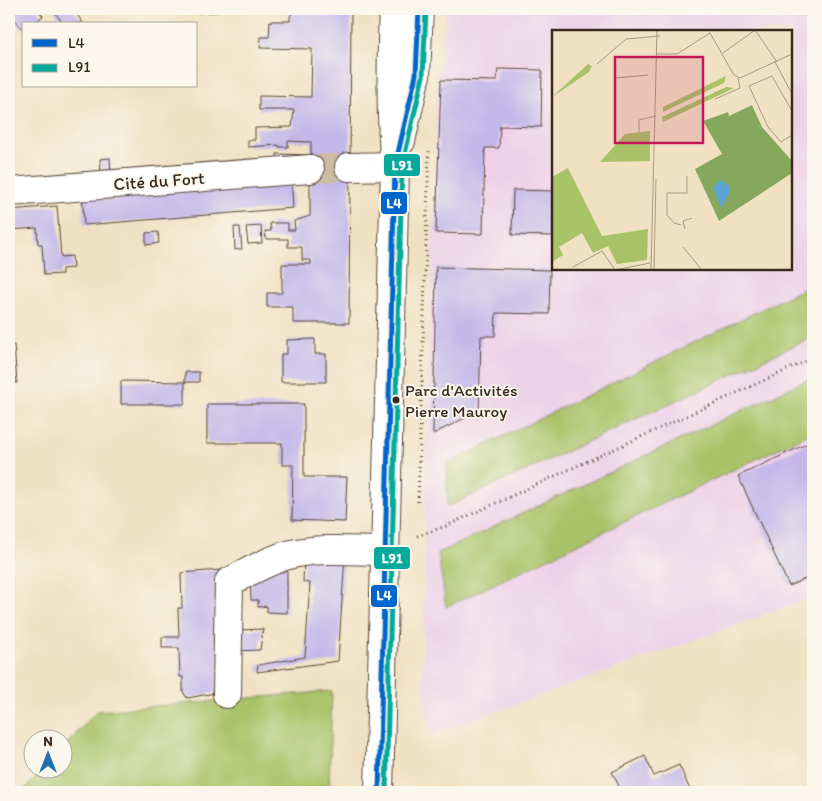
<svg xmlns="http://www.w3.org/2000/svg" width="822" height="801" viewBox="0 0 822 801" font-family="Itim,sans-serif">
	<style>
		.built { fill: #edd1e9; fill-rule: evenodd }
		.green { fill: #a8c268; stroke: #727643 }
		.building { fill: #c4b8e9 }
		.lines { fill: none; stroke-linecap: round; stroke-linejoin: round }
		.minor-tunnel { stroke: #ccbca2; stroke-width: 28; stroke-dasharray: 28 14; stroke-linecap: butt }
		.minor-casing { stroke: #564537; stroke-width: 30 }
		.major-casing { stroke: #564537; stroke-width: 30 }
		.path { stroke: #564537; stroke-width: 3; stroke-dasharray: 1 4; stroke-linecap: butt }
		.minor { stroke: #fff; stroke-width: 28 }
		.major { stroke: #fff; stroke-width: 28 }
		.bus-1-casing { stroke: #fbf7ec; stroke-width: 9 }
		.bus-2-casing { stroke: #fbf7ec; stroke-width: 9 }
		.bus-1 { stroke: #06c; stroke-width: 5 }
		.bus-2 { stroke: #06aa9c; stroke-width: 5 }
		.bus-dot { fill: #3b2a1e; stroke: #fbf7ec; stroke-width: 2 }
		.labels { text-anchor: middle; stroke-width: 4; stroke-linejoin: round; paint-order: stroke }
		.bus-label { font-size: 17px; fill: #3b2a1e; stroke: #fbf7ec; text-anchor: start }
		.street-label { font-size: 18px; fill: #3b2a1e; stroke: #fbf7ec }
		.inset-road { fill: none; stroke: #a89881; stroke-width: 1 }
		.view { fill: #c2185b; fill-opacity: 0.15; stroke: #c2185b; stroke-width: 2.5 }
		.inset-edge { fill: none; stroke: #3b2a1e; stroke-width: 2.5 }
		.line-badge { stroke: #fbf7ec; stroke-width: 2 }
		.badge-label { font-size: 14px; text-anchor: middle; font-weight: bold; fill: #fff }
	</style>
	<rect width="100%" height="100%" fill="#fbf7ec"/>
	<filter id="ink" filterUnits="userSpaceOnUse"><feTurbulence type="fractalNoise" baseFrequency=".02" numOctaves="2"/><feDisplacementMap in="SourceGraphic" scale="10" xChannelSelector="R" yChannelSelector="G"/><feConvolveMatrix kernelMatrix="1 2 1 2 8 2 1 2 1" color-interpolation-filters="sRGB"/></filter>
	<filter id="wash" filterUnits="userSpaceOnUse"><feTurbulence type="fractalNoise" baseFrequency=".0096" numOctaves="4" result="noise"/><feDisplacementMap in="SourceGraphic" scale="20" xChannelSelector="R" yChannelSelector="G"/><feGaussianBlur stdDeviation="1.12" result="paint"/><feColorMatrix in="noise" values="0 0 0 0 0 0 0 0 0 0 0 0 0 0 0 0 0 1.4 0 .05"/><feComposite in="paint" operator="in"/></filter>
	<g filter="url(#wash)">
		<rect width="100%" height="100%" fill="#f0e1c3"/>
		<!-- built -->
		<path class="built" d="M445 9H813V597L431 735 423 684 425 504 437 77 446 24ZM553 31H791V269H553Z"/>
		<!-- green -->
		<path class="green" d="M813 284V337L447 507V464Z
			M813 377V432L446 607 438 553Z
			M332 691 329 792H22L44 769 62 768 63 748 97 711Z"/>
		<g id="blocks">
			<!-- building -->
			<path class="building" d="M9 9H37L43 16 33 24H24V31L9 13Z
				M53 9H73L83 23 63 24Z
				M187 9H217V12L187 14Z
				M313 9H351L349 323H293V307H267V293H282V264H311V260H302V247H288V239H266L265 231H271L270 223H288V230H295L294 221 310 216V167L277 169V154L311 155V142L288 141V147H279V145L248 147V140H255V128L292 127 294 110H259V96L311 97 312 49 260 48 261 37H269L270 21H290V16L293 12H313Z
				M498 69 542 70 541 127 500 126 499 148H485L483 234 436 233 441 80 497 81Z
				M110 158 111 176 101 177 100 159Z
				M291 175 293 208 84 225 82 191Z
				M513 190 553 191V236L512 235Z
				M57 206 61 257 72 256 73 268 62 269V274L44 275 42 244H38L37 228 9 230V210Z
				M261 226 262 243 248 244 246 227Z
				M234 227H240L242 249 235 250Z
				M158 232 159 243 146 245V233Z
				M436 267 550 270 549 314 496 313 495 336H481L479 411 433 434Z
				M315 339V354H326V382H281V354H287V340Z
				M9 345H14L17 383H9Z
				M185 372H199V382H185V404H121V381L185 382Z
				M207 404H304V477H347L345 522 292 520 293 465H282V443H207Z
				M813 441V575L789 586 738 476Z
				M345 556 338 661 257 672 258 665 305 657 310 583 303 582 304 557Z
				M287 563V613L267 612V606L258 607V600H251L250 577Z
				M221 570V692L187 698 183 692V677H180L179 648H162V637H179L178 608H182L181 573Z
				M263 629 260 650 234 651 240 630Z
				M645 756 654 776 679 765 691 792H622L612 772Z"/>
		</g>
	</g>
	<g filter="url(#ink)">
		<use href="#blocks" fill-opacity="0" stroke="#564537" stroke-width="1"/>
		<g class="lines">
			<!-- minor-tunnel -->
			<path class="minor-tunnel" d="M310 169 349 167"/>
			<!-- minor casing -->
			<g class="minor-casing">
				<path id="minor" d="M349 167 395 166
					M9 192 310 169
					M227 694 229 582C249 572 270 559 292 554 322 547 355 551 385 551"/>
			</g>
			<!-- major casing -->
			<g class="major-casing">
				<path id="major" d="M401 141 416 75 419 9
					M379 792 395 166C390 114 391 62 393 9"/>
			</g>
			<!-- path -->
			<path class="path" d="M418 502 429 151
				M417 536 446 526 813 358"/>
			<!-- minor -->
			<use href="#minor" class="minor"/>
			<!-- major -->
			<use href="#major" class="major"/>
			<!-- bus-1 casing -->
			<g class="bus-1-casing">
				<path id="bus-1" d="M379 792 395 166 416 75 419 9"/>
			</g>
			<!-- bus-2 casing -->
			<g class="bus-2-casing">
				<path id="bus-2" d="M386 792 402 167 423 76 426 9"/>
			</g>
			<!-- bus-1 -->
			<use href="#bus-1" class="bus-1"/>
			<!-- bus-2 -->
			<use href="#bus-2" class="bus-2"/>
		</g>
	</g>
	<!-- markers -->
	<circle class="bus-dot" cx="396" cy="400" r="4.5"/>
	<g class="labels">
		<!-- bus labels -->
		<g class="bus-label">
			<text x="405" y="396">Parc d'Activités<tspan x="405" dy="21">Pierre Mauroy</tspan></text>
		</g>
		<!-- street labels -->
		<g class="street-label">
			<text transform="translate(159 181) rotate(-4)" y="6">Cité du Fort</text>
		</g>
	</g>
	<!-- overview -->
	<g transform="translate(552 30)">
		<rect width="240" height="240" fill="#f0e1c3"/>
		<path d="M36 34 40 36 37 42 0 67ZM174 46 172 53 111 82V77ZM174 57 182 58 111 92 110 87ZM98 101V131L48 132 73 104ZM16 138 50 206 96 199 95 230 65 234 56 216 41 223 30 203 7 217 11 225 0 232V147Z" fill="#a8c268"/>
		<path d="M200 75 210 97 240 131V143L167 191 143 139 170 124 151 91 176 82 177 86Z" fill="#86a85c"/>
		<path d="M168 150 177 156 178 162 169 178 161 157Z" fill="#5ca4d3"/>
		<path class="inset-road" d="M203 0 225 32M171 23 203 0M105 24H125L158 3 182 45 188 48 240 24M223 32 240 64M45 34 74 9 108 6M64 48 96 45M163 69 188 58 186 48M240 81 220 46 197 56 216 97 229 112 240 105M87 102V90L104 86M129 195 122 193 115 185V163H135V146M133 199 131 191 140 188M131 217 150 240M21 237 50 221 63 240 98 233M99 240 105 0M102 240 104 149"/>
		<path class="view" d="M63 27H151V113H63Z"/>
		<rect width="240" height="240" class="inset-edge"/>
	</g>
	<g class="line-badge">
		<rect x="383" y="153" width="38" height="24" rx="5" fill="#06aa9c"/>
		<rect x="380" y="191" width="28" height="24" rx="5" fill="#06c"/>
		<rect x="373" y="546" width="38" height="24" rx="5" fill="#06aa9c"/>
		<rect x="370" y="584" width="28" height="24" rx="5" fill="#06c"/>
	</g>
	<g class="badge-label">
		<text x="402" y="170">L91</text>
		<text x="394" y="208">L4</text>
		<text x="392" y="563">L91</text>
		<text x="384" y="600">L4</text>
	</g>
	<!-- margin -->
	<rect width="822" height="801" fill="none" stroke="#fbf7ec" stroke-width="30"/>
	<!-- legend -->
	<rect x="22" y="22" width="175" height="65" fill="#fbf7ec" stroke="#aea59a"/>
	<rect x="32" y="39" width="25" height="8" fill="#0066cc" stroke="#aea59a"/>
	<text x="68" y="48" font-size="15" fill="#3b2a1e">L4</text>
	<rect x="32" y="64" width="25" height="8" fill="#06aa9c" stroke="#aea59a"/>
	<text x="68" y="72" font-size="15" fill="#3b2a1e">L91</text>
	<!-- north arrow -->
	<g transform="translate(48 754)"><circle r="24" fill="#fbf7ec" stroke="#aea59a"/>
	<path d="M0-4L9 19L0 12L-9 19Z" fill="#1f6fb2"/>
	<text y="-8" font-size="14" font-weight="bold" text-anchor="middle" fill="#3b2a1e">N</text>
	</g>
</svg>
